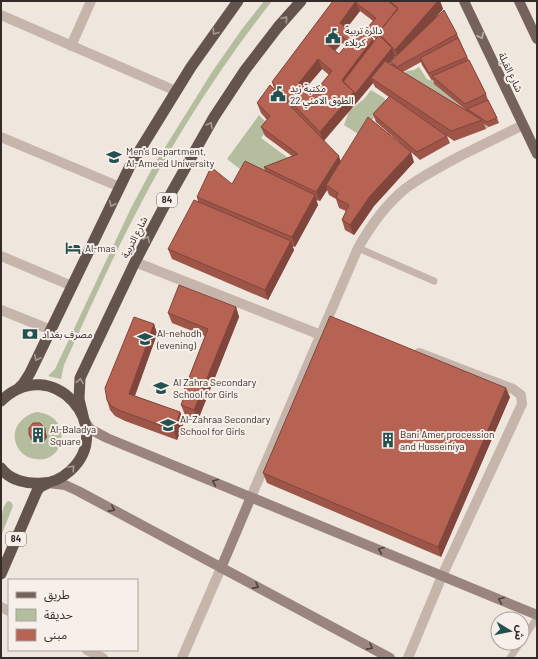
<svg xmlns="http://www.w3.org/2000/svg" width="538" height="659" viewBox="0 0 538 659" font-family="Barlow,'Noto Sans Arabic',sans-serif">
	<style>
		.green { fill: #b5bd9f }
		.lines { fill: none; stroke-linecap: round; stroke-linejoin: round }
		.service { stroke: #c6b5ab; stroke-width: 7 }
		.minor { stroke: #c6b5ab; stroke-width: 10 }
		.secondary { stroke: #99857d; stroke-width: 10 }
		.primary { stroke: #75625c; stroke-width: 10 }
		.trunk { stroke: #64544e; stroke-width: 11 }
		.wall { fill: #9d5548; fill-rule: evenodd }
		.shaded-wall { fill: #80453b }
		.building { fill: #b76354; stroke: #80453b; fill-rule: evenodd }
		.oneway { stroke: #a69a94 }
		.oneway2 { stroke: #bcb0aa }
		.oneway3 { stroke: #4e423e }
		.labels { text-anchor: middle; stroke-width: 4; stroke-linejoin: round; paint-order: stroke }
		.shield { fill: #f7f0ea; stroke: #6f6763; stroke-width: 1 }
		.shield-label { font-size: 9px; font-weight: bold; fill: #352c29 }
		.poi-label { font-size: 10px; fill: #352c29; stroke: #f7f0ea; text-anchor: start }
		.street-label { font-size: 10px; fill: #352c29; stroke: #f7f0ea }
	</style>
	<rect width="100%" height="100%" fill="#efe6de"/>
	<!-- green -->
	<path class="green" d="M264 1H272C221 66 176 136 138 209 111 260 88 313 64 365L61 379 48 376 55 369 131 208 154 165 212 72 242 29Z
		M419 67 427 79 432 81 467 111 489 127 486 129 404 76 406 71 414 70Z
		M371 90 384 98 388 104 373 119 364 133 358 134 344 125 349 111 364 99Z
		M259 115 270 126 261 138 295 163 263 175 245 173 227 159Z
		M36 412C75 415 65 465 35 459 29 458 25 456 21 452 7 435 18 417 36 412Z
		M8 501 11 502 13 506 1 536C1 525 0 508 8 501Z"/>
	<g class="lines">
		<!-- service -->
		<path class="service" d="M358 248 434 281
			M522 640 537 618
			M510 658 520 643"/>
		<!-- minor -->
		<path class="minor" d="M1 15 176 91
			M71 46 91 1
			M1 137 120 187
			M1 256 72 286
			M135 262 321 335
			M1 310 51 330
			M251 497 358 248C371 225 386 204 406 188 424 175 443 165 462 155 482 145 503 135 523 125
			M1 607 9 611
			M87 650 103 658
			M182 658 221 568
			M408 658 442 576 522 404 521 395 513 389 419 353"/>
		<!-- secondary -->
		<path class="secondary" d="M84 420 90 429 107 438 537 615
			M48 483 65 485 78 491 390 658
			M221 568 251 497"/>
		<!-- primary -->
		<path class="primary" d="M464 1 537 154
			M519 1 537 39"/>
		<!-- trunk -->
		<path class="trunk" d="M18 389 23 384 30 373 130 166 191 67 238 1
			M1 401C52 351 118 428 70 471 62 478 53 483 42 483 28 484 10 481 1 468
			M84 420 79 399 80 378 135 262 169 197 214 117 245 70 278 27 301 1
			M1 574 37 491 40 487 48 483"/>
	</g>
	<!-- wall -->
	<path class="wall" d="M333 1H440L443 9 433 21 457 34 469 61 486 94 488 100 497 118 499 123 489 127 484 124 486 129 454 141 447 136 450 143 420 160 376 122 373 114 389 97 375 87 373 83 358 101 324 141 341 161 414 162 374 206 354 235 345 230 342 220 346 211 339 208 336 199 329 195 327 190 320 201 316 200 318 205 295 247 292 246 294 250 268 300 172 259 168 249 198 202 197 197 232 184 265 171 264 167 292 156 265 136 261 127 267 120 261 113 257 103 275 91 272 82ZM360 11 373 21 368 27 371 35 376 39 374 42 373 39 356 36 347 28ZM342 43 346 46 339 54 335 51ZM395 56 396 57 390 62 391 65 389 63ZM421 62 422 65 432 81 433 80 434 84 466 110 403 72ZM322 69 329 75 313 94 306 88Z
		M236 307 239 317 198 420 185 415 181 405 184 397 183 393 205 336 172 323 168 313Z
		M154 324 157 334 135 396 180 412 184 422 177 440 125 421 115 416 110 410 107 400Z
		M510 397 441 557 267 483 263 473Z
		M46 434 47 437 43 443 36 444 31 440 29 435Z"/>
	<!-- shaded-wall -->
	<path class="shaded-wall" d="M356 1H364L356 3 360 11 343 32 340 23Z
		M438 1H440L443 9 399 60 395 50Z
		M338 33 342 43 331 55 328 45Z
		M373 39 377 49 342 83V80Z
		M392 48 395 56 375 80 371 78 373 83 358 101 323 141 320 132Z
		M318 59 322 69 302 92 299 83Z
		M411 152 414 162 374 206 354 235 350 225 370 196Z
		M339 156 342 166 326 185 327 190 320 201 316 192Z
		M315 195 318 205 295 247 292 237Z
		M291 241 294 250 268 300 265 290Z
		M236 307 239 317 198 420 194 410Z
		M154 324 157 334 132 403 129 394Z
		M506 388 510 397 441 557 438 547Z
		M180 412 184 422 177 440 174 430Z
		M45 428 46 434 47 437 43 443 41 438Z"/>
	<!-- building -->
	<path class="building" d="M333 1H356L340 23 356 36 361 30 373 39 342 80 354 92 320 132 272 82ZM338 33 349 42 339 54 328 45ZM318 59 332 71 313 94 299 83Z
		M358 1H388L398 9 378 33 379 35 368 27 376 18 356 3Z
		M390 1H438L395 50 378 33 398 8Z
		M444 10 457 34 397 67 390 62Z
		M379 35 392 48 355 94 354 92 343 82Z
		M458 38 467 57 429 73 420 58Z
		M469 60 486 94 465 104 432 76Z
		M385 61 482 120 451 131 371 78Z
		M270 85 339 156 316 192 264 167 298 154 261 127 270 116 257 103Z
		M390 96 447 136 417 152 373 114Z
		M488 100 497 118 487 122 467 109Z
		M368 117 411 152 370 196 350 225 342 220 349 205 336 198 338 193 326 185Z
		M245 161 315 195 292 237 197 197 211 167 232 184Z
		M194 200 291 241 265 290 168 249Z
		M179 285 236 307 194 410 181 405 185 394 183 393 208 329 168 313Z
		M330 316 506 388 438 547 263 473Z
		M134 317 154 324 129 394 180 412 174 430 121 411 111 406 107 400 105 388Z
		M33 423H40L45 428V432L41 438 35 439 29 435V428Z"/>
	<!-- one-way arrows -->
	<defs><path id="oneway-chevron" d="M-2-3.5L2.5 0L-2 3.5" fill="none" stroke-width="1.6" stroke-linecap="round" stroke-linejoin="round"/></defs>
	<g class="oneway">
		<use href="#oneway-chevron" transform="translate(285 19) rotate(-49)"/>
		<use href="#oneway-chevron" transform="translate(215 32) rotate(126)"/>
		<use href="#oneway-chevron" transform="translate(210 125) rotate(-60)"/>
		<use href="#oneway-chevron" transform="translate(112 204) rotate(116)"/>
		<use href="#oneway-chevron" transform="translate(147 239) rotate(-63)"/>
		<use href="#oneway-chevron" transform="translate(37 358) rotate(116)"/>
		<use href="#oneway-chevron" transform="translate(80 381) rotate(-79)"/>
		<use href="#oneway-chevron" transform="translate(72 468) rotate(-47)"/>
	</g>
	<use class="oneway2" href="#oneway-chevron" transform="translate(481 36) rotate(64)"/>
	<g class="oneway3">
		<use href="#oneway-chevron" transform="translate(215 482) rotate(-158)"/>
		<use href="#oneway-chevron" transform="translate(112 509) rotate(28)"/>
		<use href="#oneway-chevron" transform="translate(381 550) rotate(-158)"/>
		<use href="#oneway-chevron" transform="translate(256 586) rotate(28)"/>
		<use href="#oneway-chevron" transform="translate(501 600) rotate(-158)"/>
		<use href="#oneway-chevron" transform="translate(370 647) rotate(28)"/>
	</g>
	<!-- icons -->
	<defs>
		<g id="civic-bare" transform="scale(1.2)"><path d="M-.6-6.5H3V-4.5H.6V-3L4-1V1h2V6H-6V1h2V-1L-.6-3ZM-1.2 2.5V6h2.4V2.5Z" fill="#245150" stroke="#f7f0ea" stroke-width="2.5" paint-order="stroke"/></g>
		<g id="university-bare" transform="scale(1.2)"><path d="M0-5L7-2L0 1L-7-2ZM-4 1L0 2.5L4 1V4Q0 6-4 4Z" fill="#245150" stroke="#f7f0ea" stroke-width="2.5" paint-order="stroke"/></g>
		<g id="hotel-bare" transform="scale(1.2)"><path d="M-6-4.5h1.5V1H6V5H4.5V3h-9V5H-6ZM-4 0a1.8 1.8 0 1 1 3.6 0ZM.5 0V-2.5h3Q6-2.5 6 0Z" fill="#245150" stroke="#f7f0ea" stroke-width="2.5" paint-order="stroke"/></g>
		<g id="bank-bare" transform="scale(1.2)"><path d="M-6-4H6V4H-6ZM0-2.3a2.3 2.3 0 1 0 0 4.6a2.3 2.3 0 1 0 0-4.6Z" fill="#245150" stroke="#f7f0ea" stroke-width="2.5" paint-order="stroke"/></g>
		<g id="school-bare" transform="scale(1.2)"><path d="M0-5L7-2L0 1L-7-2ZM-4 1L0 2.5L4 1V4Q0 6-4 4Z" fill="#245150" stroke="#f7f0ea" stroke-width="2.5" paint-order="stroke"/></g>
		<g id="building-bare" transform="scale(1.2)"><path d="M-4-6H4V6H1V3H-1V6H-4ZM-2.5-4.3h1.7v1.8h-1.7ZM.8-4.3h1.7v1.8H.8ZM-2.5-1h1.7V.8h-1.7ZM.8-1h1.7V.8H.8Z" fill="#245150" stroke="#f7f0ea" stroke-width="2.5" paint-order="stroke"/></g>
	</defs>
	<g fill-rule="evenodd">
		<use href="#civic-bare" x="333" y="36"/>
		<use href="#civic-bare" x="278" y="94"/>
		<use href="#university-bare" x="114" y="157"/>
		<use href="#hotel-bare" x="73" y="248"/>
		<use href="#bank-bare" x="30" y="334"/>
		<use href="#school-bare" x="145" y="339"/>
		<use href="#school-bare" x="161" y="388"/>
		<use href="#school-bare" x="168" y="425"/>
		<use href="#building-bare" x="38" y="435"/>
		<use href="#building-bare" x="388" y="440"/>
	</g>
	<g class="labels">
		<!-- shield labels -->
		<g class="shield">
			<rect x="157" y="193" width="20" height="14" rx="3"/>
			<rect x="6" y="532" width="20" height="14" rx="3"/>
		</g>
		<g class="shield-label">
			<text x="167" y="203">84</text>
			<text x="16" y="542">84</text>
		</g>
		<!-- poi labels -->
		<g class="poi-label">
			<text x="345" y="34">دائرة تربية<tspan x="345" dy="12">كربلاء</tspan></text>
			<text x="290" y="92">مكتبة زيد<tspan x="290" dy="12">الطوق الامني 22</tspan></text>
			<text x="126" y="155">Men's Department,<tspan x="126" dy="12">Al-Ameed University</tspan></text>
			<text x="85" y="252">Al-mas</text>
			<text x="157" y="337">Al-nehodh<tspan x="157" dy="12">(evening)</tspan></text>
			<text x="42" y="338">مصرف بغداد</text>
			<text x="173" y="386">Al Zahra Secondary<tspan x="173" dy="12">School for Girls</tspan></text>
			<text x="180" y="423">Al-Zahraa Secondary<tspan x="180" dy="12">School for Girls</tspan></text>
			<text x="50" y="433">Al-Baladya<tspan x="50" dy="12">Square</tspan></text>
			<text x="400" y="438">Bani Amer procession<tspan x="400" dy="12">and Husseiniya</tspan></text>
		</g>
		<!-- street labels -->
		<g class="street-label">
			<text transform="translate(511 72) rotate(64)" y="4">شارع القبلة</text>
			<text transform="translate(134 237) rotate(-63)" y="4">شارع التربية</text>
		</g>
	</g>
	<!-- border -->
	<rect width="538" height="659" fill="none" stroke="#352c29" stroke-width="4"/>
	<!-- legend -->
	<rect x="8" y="579" width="130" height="72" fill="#f7f0ea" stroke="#a9a29d"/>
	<rect x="16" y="592" width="20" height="6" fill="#75625c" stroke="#a9a29d"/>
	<text x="44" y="599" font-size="12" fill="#352c29">طريق</text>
	<rect x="16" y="609" width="20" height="12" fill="#b5bd9f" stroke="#a9a29d"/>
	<text x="44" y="619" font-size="12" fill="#352c29">حديقة</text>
	<rect x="16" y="629" width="20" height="12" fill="#b76354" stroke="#a9a29d"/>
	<text x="44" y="639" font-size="12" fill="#352c29">مبنى</text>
	<!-- north arrow -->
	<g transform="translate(510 631) rotate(100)"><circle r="19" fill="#f7f0ea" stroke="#a9a29d"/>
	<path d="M0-3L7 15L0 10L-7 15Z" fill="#245150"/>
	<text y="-6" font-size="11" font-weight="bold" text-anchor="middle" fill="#352c29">ش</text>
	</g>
</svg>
